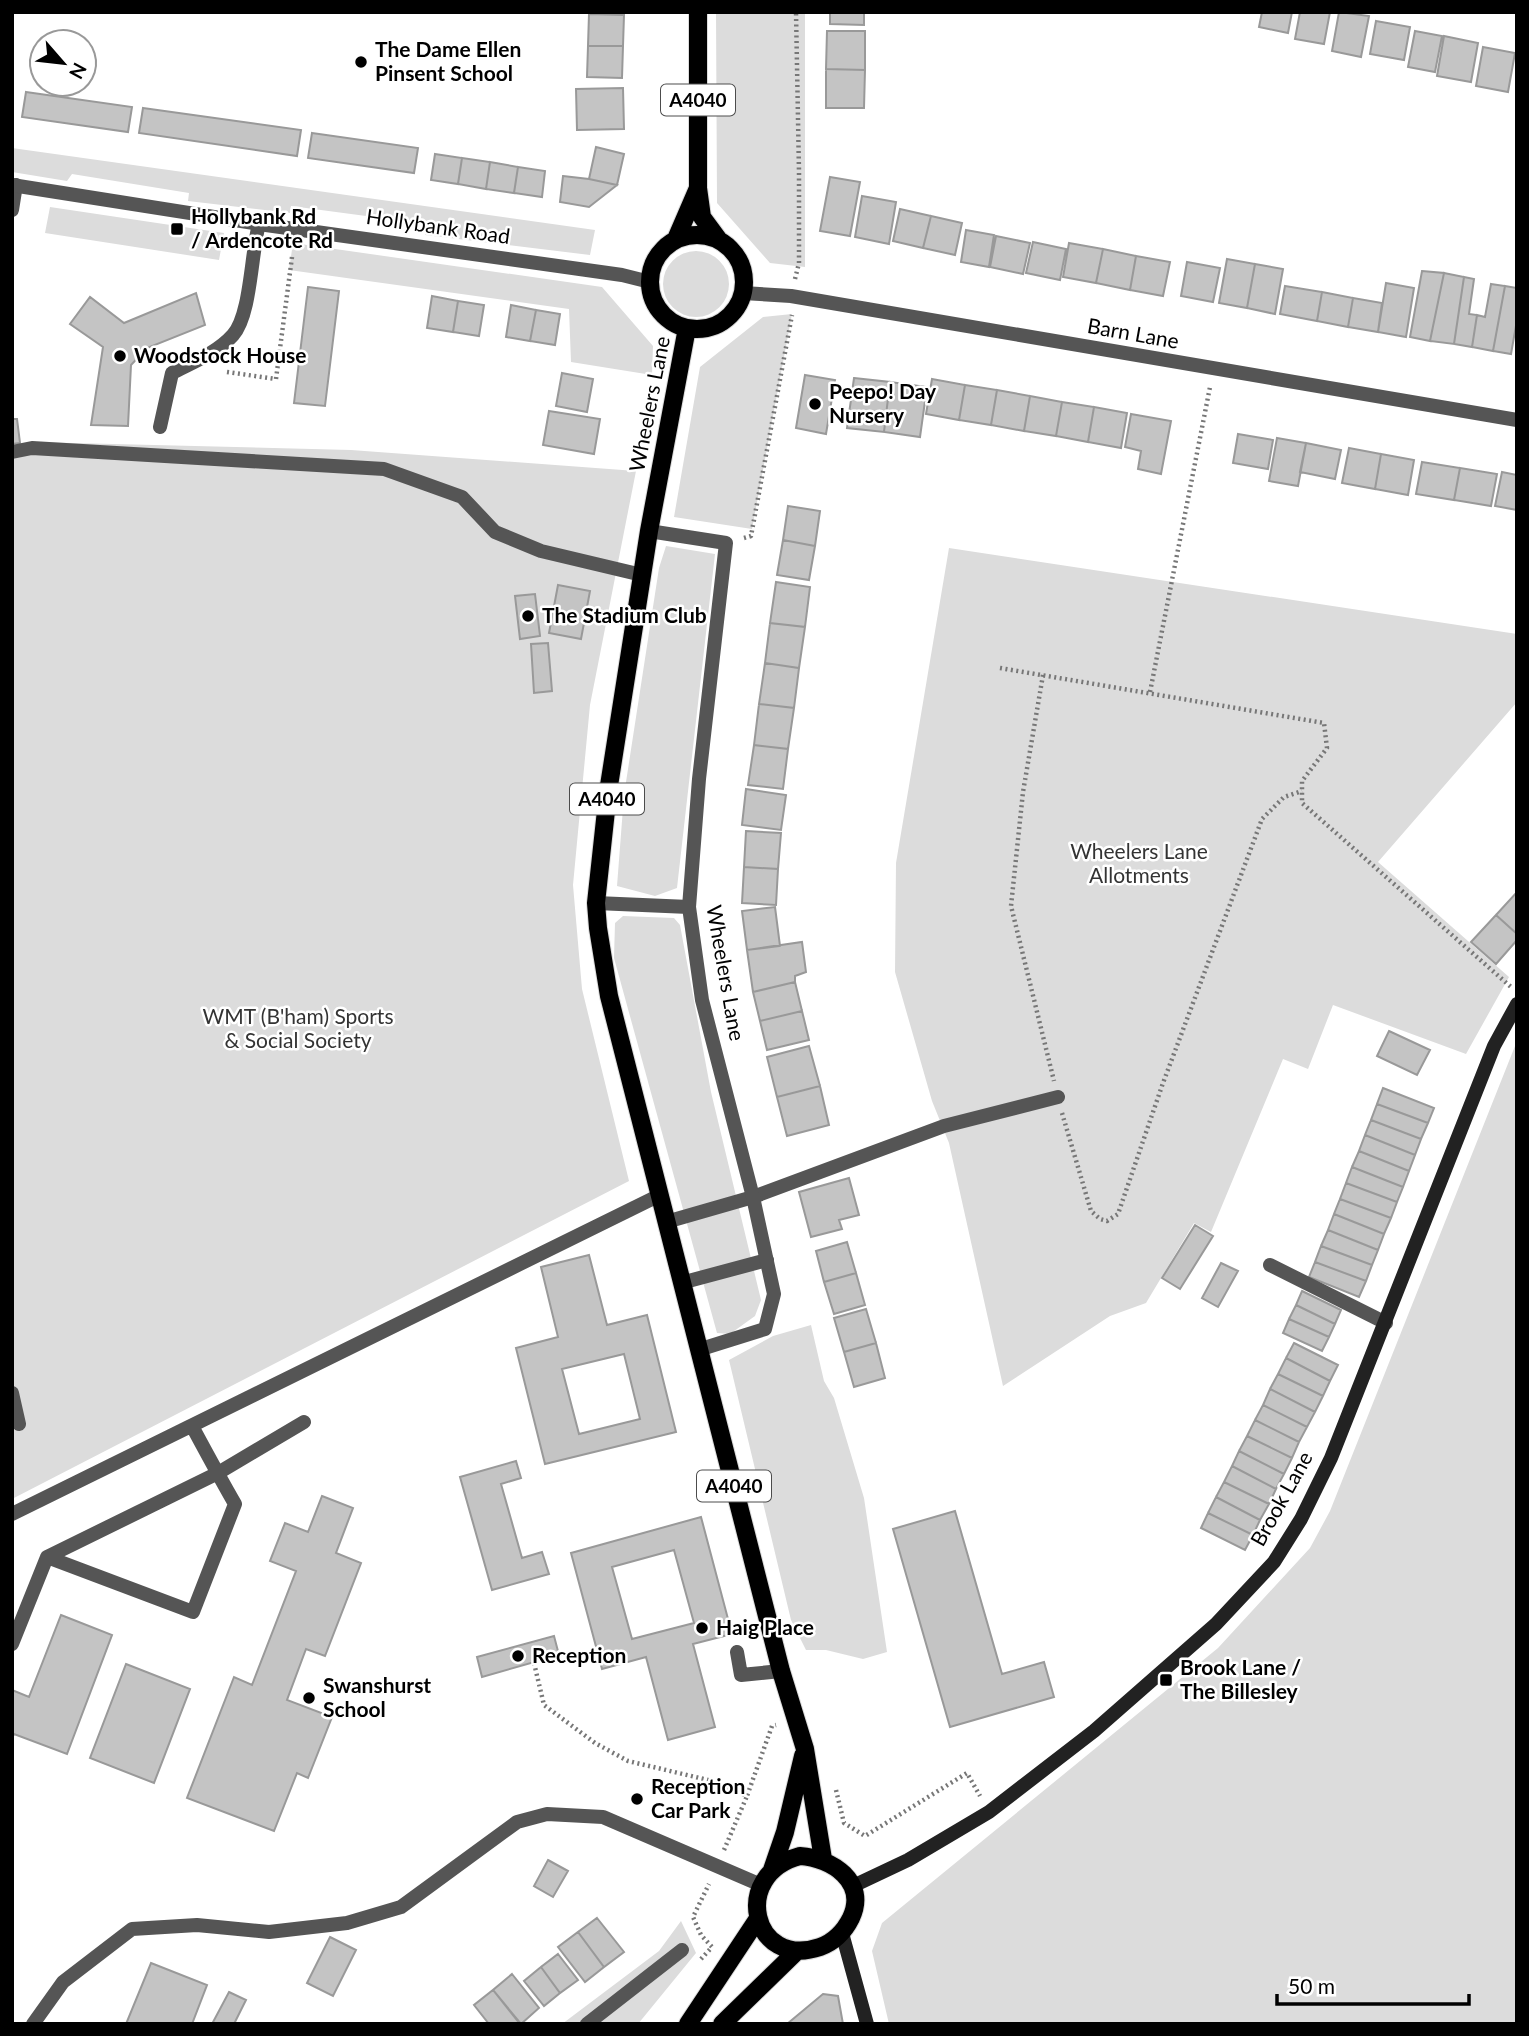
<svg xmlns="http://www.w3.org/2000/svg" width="1529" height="2036" viewBox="0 0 1529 2036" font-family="Lato,sans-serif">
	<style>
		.green { fill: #dcdcdc }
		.building { fill: #c4c4c4; stroke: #999; stroke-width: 2; fill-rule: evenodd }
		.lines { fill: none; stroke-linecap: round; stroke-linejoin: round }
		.primary-casing { stroke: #dbdbdb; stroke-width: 20 }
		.path { stroke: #777; stroke-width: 4.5; stroke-dasharray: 2 3.5; stroke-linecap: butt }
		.service { stroke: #555; stroke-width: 14 }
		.minor { stroke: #555; stroke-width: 14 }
		.tertiary { stroke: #555; stroke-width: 14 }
		.secondary { stroke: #222; stroke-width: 14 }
		.primary { stroke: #000; stroke-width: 18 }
		.poi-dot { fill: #000; stroke: #fff; stroke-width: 2.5 }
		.labels { text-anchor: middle; stroke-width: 5; stroke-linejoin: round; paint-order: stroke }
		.shield { fill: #fff; stroke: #4c4c4c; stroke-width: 2 }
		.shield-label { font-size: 19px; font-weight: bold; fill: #000 }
		.poi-label { font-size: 21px; font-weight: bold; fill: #000; stroke: #fff; text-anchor: start }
		.street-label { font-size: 21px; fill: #000; stroke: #fff }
		.park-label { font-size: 21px; fill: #333; stroke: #fff }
	</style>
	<rect width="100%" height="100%" fill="#fff"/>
	<!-- green -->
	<path class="green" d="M716 12H805V267L770 263 717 203Z
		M12 148 595 230 590 255 425 235 426 224 291 206 290 213 188 201 189 193 72 174 67 181 12 172Z
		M50 207 224 233 219 260 45 233Z
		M293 243 602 287 653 346 652 375 571 362 569 309 289 270Z
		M663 284a33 33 0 1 1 66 0a33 33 0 1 1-66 0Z
		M792 314 752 529 674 517 700 367 763 317Z
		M32 442 351 450 636 471 590 705 573 885 582 989 629 1181 12 1499V445Z
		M666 546 715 554 677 888 655 896 617 886 624 795 659 568Z
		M949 548 1517 634V702L1378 862 1509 977 1466 1054 1333 1005 1308 1069 1283 1059 1211 1232 1194 1223 1146 1303 1110 1316 1003 1386 949 1143 932 1101 895 972 896 863Z
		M623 916 674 918 680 925 711 1092 761 1300 755 1316 730 1334 717 1333 614 958 615 923Z
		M1517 1041V2024H889L872 1951 882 1923 1218 1648 1310 1548 1330 1511Z
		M811 1325 824 1381 834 1398 864 1498 887 1652 863 1659 826 1650H806L791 1620 729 1360 773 1336Z
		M681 1921 696 1953 638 2024H562L659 1951Z"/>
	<!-- building -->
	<path class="building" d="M830 12H864V25L830 24Z
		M1262 12H1292L1288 33 1259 27Z
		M1300 12H1330L1324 44 1295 39Z
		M1339 12 1369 16 1361 57 1332 51Z
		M589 14 624 15 623 46H588Z
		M1376 21 1410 27 1404 60 1370 54Z
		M827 31H865V70L826 69Z
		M1415 31 1442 36 1435 72 1408 67Z
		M1444 36 1478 43 1471 82 1437 76Z
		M588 46H623L622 78 587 77Z
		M1483 47 1515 53 1508 92 1476 86Z
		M826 69 865 70 864 108H826Z
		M623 88 624 129 577 130 576 89Z
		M26 92 132 107 128 132 22 117Z
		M143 108 301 130 297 156 139 133Z
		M312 133 418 148 414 173 308 158Z
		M596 147 624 154 617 185 589 179Z
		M435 154 462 158 458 184 431 180Z
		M462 158 490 162 486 189 458 184Z
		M490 162 518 167 514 193 486 189Z
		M518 167 545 171 542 197 514 193Z
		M563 176 589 179 617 185 589 207 560 202Z
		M830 177 860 182 850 236 820 231Z
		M862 196 896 202 889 244 855 237Z
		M900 209 931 216 923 248 893 241Z
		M931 216 962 223 955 255 923 248Z
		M966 230 994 235 989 267 961 262Z
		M996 236 1030 243 1023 274 990 267Z
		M1033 242 1066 249 1060 280 1026 273Z
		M1069 243 1103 249 1096 283 1063 277Z
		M1103 249 1136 256 1130 290 1096 283Z
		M1136 256 1170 262 1163 296 1130 290Z
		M1227 259 1255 264 1247 308 1219 303Z
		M1187 262 1220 268 1213 302 1181 296Z
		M1255 264 1283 269 1275 314 1247 308Z
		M1422 271 1444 273 1430 341 1410 337Z
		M1444 273 1464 277 1454 344 1430 341Z
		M1464 277 1474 279 1469 314 1477 315 1472 347 1454 344Z
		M1386 283 1414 288 1406 337 1378 332Z
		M1491 284 1505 286 1493 351 1472 347 1477 315 1485 317Z
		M1285 286 1322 292 1317 321 1280 314Z
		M1505 286 1517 288V320L1511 354 1493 351Z
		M308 287 339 291 325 406 294 403Z
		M1322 292 1353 298 1348 327 1317 321Z
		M196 293 205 325 147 348 131 365 128 426 91 425 103 347 70 324 90 297 124 323Z
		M432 296 458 301 453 332 427 328Z
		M1353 298 1382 303 1378 332 1348 327Z
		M458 301 484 305 479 336 453 332Z
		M511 305 536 310 530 341 506 337Z
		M536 310 560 314 555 345 530 341Z
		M562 373 593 379 587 412 556 406Z
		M805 375 835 380 826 434 796 428Z
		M854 378 890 382 884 432 847 428Z
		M932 379 965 385 959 420 926 414Z
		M890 382 927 387 920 437 884 432Z
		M965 385 997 390 991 425 959 420Z
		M997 390 1030 396 1024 431 991 425Z
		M1030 396 1062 402 1056 436 1024 431Z
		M1062 402 1094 407 1088 442 1056 436Z
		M1094 407 1127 413 1121 448 1088 442Z
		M549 411 600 419 594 454 543 445Z
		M1131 414 1171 421 1161 474 1138 469 1141 451 1125 447Z
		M12 419H17L20 443 12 444Z
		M1238 434 1273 440 1268 469 1233 463Z
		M1277 438 1306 443 1298 486 1269 481Z
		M1306 443 1341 450 1335 479 1300 472Z
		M1349 448 1381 454 1375 489 1342 483Z
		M1381 454 1414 460 1408 495 1375 489Z
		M1422 462 1460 468 1454 500 1416 494Z
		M1460 468 1497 474 1491 506 1454 500Z
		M1502 472 1517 475V510L1495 506Z
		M788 506 820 511 815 546 783 540Z
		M783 540 815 546 809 580 777 575Z
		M776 582 810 587 805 627 770 623Z
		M558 585 590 591 581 639 549 633Z
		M535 594 540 636 520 639 515 596Z
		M770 623 805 627 799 668 765 663Z
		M548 643 552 691 534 693 531 644Z
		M765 663 799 668 794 708 759 704Z
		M759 704 794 708 788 749 754 745Z
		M754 745 788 749 783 789 748 785Z
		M746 789 786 795 781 830 742 825Z
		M746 831 781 833 778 869 744 867Z
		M744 867 778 869 776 905 742 903Z
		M1517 892V934L1496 915Z
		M775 907 780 946 747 950 742 911Z
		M1496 915 1517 934V940L1496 964 1471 942Z
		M802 942 806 972 795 976V982L753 992 747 950Z
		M795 982 802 1011 760 1021 753 992Z
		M802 1011 809 1040 767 1050 760 1021Z
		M1389 1031 1430 1050 1417 1075 1377 1056Z
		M809 1046 820 1086 777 1097 767 1057Z
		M820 1086 829 1125 787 1136 777 1097Z
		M1383 1088 1434 1108 1428 1123 1377 1104Z
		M1377 1104 1428 1123 1421 1139 1371 1120Z
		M1371 1120 1421 1139 1415 1155 1365 1135Z
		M1365 1135 1415 1155 1409 1171 1359 1151Z
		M1359 1151 1409 1171 1403 1187 1352 1167Z
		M1352 1167 1403 1187 1397 1202 1346 1183Z
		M849 1178 859 1215 839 1220 842 1229 811 1237 799 1192Z
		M1346 1183 1397 1202 1391 1218 1340 1199Z
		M1340 1199 1391 1218 1384 1234 1334 1214Z
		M1334 1214 1384 1234 1378 1250 1328 1230Z
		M1195 1225 1213 1236 1180 1289 1162 1278Z
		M1328 1230 1378 1250 1372 1265 1321 1246Z
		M847 1242 856 1273 824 1282 816 1251Z
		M1321 1246 1372 1265 1366 1281 1315 1262Z
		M589 1255 607 1325 647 1315 676 1432 545 1464 516 1348 558 1337 541 1267ZM624 1354 640 1419 579 1434 562 1369Z
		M1315 1262 1366 1281 1359 1297 1309 1277Z
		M1221 1263 1238 1271 1218 1307 1202 1298Z
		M856 1273 865 1305 834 1314 824 1282Z
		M1302 1291 1341 1310 1335 1324 1296 1305Z
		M1296 1305 1335 1324 1329 1337 1289 1319Z
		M866 1309 876 1343 844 1352 834 1318Z
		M1289 1319 1329 1337 1322 1351 1283 1333Z
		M876 1343 885 1378 854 1387 844 1352Z
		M1294 1343 1338 1365 1330 1381 1286 1358Z
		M1286 1358 1330 1381 1323 1396 1278 1374Z
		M1278 1374 1323 1396 1315 1412 1270 1389Z
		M1270 1389 1315 1412 1307 1427 1263 1405Z
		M1263 1405 1307 1427 1299 1442 1255 1420Z
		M1255 1420 1299 1442 1292 1458 1247 1436Z
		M1247 1436 1292 1458 1284 1474 1239 1451Z
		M1239 1451 1284 1474 1276 1489 1232 1466Z
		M516 1461 521 1478 501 1484 522 1558 542 1552 549 1574 492 1590 460 1477Z
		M1232 1466 1276 1489 1269 1504 1224 1482Z
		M1224 1482 1269 1504 1260 1520 1216 1497Z
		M322 1496 353 1508 336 1553 361 1563 325 1656 306 1649 287 1700 332 1717 308 1778 297 1773 274 1831 187 1798 234 1677 252 1685 296 1571 270 1561 285 1523 308 1532Z
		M1216 1497 1260 1520 1253 1535 1208 1513Z
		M955 1511 1002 1674 1044 1662 1054 1697 950 1727 893 1529Z
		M1208 1513 1253 1535 1245 1550 1201 1528Z
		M701 1517 732 1634 693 1644 715 1727 668 1740 646 1657 602 1669 571 1553ZM674 1550 694 1623 632 1639 612 1567Z
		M61 1615 112 1635 67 1754 14 1734 12 1738V1690L29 1697Z
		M554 1636 559 1655 482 1677 477 1657Z
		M126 1664 190 1689 154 1783 90 1758Z
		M548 1860 568 1871 553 1897 534 1886Z
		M597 1918 624 1952 604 1967 578 1932Z
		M578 1932 604 1967 585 1982 558 1947Z
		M330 1937 356 1950 333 1996 307 1983Z
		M558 1954 578 1980 560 1993 541 1967Z
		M151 1963 207 1985 192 2024H126Z
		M541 1967 560 1993 544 2006 524 1981Z
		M512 1974 539 2008 521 2024 493 1990Z
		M493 1990 520 2024H489L474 2005Z
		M229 1992 246 2000 234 2024H212Z
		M823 1994 838 1996 843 2024H787Z"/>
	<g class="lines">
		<!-- primary casing -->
		<g class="primary-casing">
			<path id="primary" d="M698 12V188L702 217 719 240
				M650 282a47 47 0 1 1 94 0a47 47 0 1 1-94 0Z
				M676 239 698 188
				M687 328 649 531 608 792 596 903 598 928 609 996 781 1671 805 1749 823 1859
				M800 1856C832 1858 868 1882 851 1918 844 1932 834 1942 820 1947 752 1970 730 1874 800 1856Z
				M772 1870 785 1832 803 1756
				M688 2024 757 1920
				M722 2024 797 1951"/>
		</g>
		<!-- path -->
		<path class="path" d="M795 279 799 263V172L796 12
			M227 372 276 379 292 257
			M744 538 751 536 792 315
			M1000 668 1324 723 1327 748 1302 781V803L1511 987
			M1043 675 1023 792 1011 906 1054 1081
			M1150 692 1210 387
			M1062 1113 1091 1211 1100 1219 1107 1221 1118 1214 1163 1083 1262 819 1284 797 1302 791
			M534 1663 544 1705 595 1743 628 1761 708 1780 747 1796 772 1726 776 1725
			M836 1790 844 1823 865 1836 967 1773 980 1796
			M724 1850 747 1796
			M701 1959 712 1947 701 1935 693 1917 709 1884"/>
		<!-- service -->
		<path class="service" d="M12 452 32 448 384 469 462 497 495 532 541 551 642 575
			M666 1222 753 1197 944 1126 1058 1097
			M1270 1265 1386 1323
			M681 1283 767 1260
			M12 1393 19 1424
			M192 1426C206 1452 220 1478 235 1504L193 1612 47 1557 218 1473 304 1422
			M12 1514 660 1195
			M12 1644 47 1557
			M33 2024 63 1982 132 1929 197 1925 269 1932 347 1923 401 1907 517 1822 547 1814 603 1817 761 1885"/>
		<!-- minor -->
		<path class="minor" d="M12 210 16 185
			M743 293 791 296 1517 420
			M160 427 172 373C193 362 217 353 233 335 251 315 251 253 259 224
			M649 531 726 543 699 779 689 907 702 1000 753 1197 774 1294 765 1329 698 1350
			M596 903 689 907
			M737 1652 741 1675 781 1671
			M587 2024 682 1950"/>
		<!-- tertiary -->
		<path class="tertiary" d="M12 185 259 224 622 275 650 282"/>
		<!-- secondary -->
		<path class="secondary" d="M853 1886 908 1860 989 1812 1094 1731 1216 1624 1274 1562 1301 1519 1331 1458 1494 1046 1517 1004
			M842 1933 867 2024"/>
		<!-- primary -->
		<use href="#primary" class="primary"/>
	</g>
	<!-- markers -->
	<g class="poi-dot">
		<circle cx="361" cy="62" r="7"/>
		<rect x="170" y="222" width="14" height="14" rx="3.5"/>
		<circle cx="120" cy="356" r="7"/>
		<circle cx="815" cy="404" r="7"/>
		<circle cx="528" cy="616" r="7"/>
		<circle cx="702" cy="1628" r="7"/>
		<circle cx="518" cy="1656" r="7"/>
		<rect x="1159" y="1673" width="14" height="14" rx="3.5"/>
		<circle cx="309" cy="1698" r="7"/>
		<circle cx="637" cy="1799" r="7"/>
	</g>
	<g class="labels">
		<!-- shield labels -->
		<g class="shield">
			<rect x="661" y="84.5" width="74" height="31" rx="5"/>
			<rect x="570" y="783.5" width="74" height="31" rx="5"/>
			<rect x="697" y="1470.5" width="74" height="31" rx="5"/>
		</g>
		<g class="shield-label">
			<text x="698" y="107">A4040</text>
			<text x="607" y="806">A4040</text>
			<text x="734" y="1493">A4040</text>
		</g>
		<!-- poi labels -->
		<g class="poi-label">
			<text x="375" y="57">The Dame Ellen<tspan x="375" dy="24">Pinsent School</tspan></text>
			<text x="191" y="224">Hollybank Rd<tspan x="191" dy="24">/ Ardencote Rd</tspan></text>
			<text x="134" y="363">Woodstock House</text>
			<text x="829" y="399">Peepo! Day<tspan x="829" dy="24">Nursery</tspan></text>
			<text x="542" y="623">The Stadium Club</text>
			<text x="716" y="1635">Haig Place</text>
			<text x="532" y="1663">Reception</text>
			<text x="1180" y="1675">Brook Lane /<tspan x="1180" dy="24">The Billesley</tspan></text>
			<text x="323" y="1693">Swanshurst<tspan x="323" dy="24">School</tspan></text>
			<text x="651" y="1794">Reception<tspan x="651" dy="24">Car Park</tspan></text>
		</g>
		<!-- street labels -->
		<g class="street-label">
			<text transform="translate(438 227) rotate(8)" y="7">Hollybank Road</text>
			<text transform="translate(1133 334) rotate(10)" y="7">Barn Lane</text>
			<text transform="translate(650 404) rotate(-79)" y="7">Wheelers Lane</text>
			<text transform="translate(725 973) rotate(80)" y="7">Wheelers Lane</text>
			<text transform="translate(1282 1499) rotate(-61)" y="7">Brook Lane</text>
		</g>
		<!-- park labels -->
		<g class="park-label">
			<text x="1139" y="859">Wheelers Lane<tspan x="1139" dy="24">Allotments</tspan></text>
			<text x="298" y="1024">WMT (B'ham) Sports<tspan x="298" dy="24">&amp; Social Society</tspan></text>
		</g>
	</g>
	<!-- border -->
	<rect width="1529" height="2036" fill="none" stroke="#000000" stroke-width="28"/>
	<!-- north arrow -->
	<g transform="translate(63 63) rotate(118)"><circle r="33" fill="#ffffff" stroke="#999999" stroke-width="2"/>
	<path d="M0-5L12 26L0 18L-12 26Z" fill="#000000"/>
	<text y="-10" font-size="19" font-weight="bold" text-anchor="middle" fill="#000000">N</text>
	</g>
	<!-- scale -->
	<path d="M1277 1994v10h192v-10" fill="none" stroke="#000000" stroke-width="3.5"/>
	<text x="1288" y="1994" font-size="21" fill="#000000" stroke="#ffffff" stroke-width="5" paint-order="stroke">50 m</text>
</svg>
